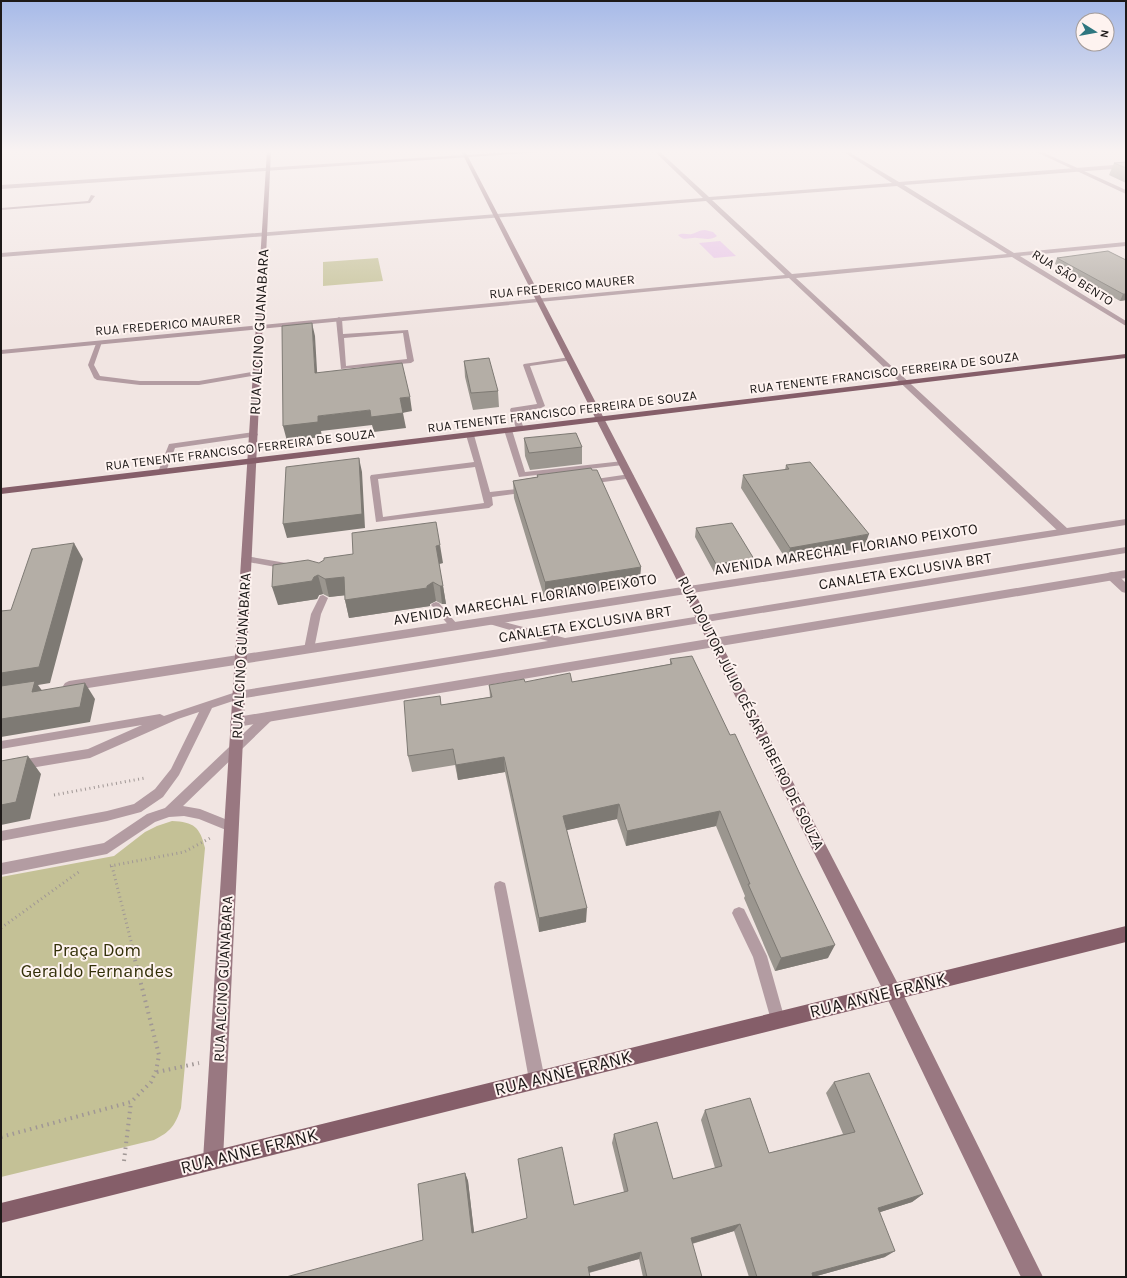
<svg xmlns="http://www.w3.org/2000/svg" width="1127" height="1278" viewBox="0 0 1127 1278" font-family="Karla,sans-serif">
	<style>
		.green { fill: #c4c196 }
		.water { fill: #e7c3e7 }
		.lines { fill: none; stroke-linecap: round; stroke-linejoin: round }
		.path-far1 { stroke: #a09795; stroke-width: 3; stroke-dasharray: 1 3.5; stroke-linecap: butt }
		.path { stroke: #a09795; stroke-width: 4; stroke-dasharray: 1.5 4.5; stroke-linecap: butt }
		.service { fill: #b39ca2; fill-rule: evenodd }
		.minor { fill: #b39ca2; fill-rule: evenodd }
		.tertiary { fill: #b39ca2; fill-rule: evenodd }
		.secondary { fill: #997881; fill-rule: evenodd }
		.primary { fill: #855e69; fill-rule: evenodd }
		.wall { fill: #9b968f }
		.shaded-wall { fill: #7e7a74 }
		.building { fill: #b4aea6; stroke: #7e7a74 }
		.labels { text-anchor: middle; stroke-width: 4; stroke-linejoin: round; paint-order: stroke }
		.far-street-label { font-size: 13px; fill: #1d1918; stroke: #fef3f0 }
		.street-label { font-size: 15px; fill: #1d1918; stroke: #fef3f0 }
		.near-park-label { font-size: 18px; fill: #333009; stroke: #fef3f0 }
		.near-street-label { font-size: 18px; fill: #1d1918; stroke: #fef3f0 }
	</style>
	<rect width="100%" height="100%" fill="#f1e5e2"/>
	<!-- green -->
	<path class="green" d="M378 258 383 281 323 286V262Z
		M172 821C194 822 200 827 205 848L181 1108C175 1126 170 1132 154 1140L1 1177V877L114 856 145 832 157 826Z"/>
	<!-- water -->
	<path class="water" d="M705 230 713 232 717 236C710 241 704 238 697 238 690 237 684 242 678 235 683 232 687 235 692 234 696 233 699 230 705 230Z
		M720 241 736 256 714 258 699 243Z"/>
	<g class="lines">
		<!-- path-far1 -->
		<path class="path-far1" d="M54 795 145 778
			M110 866 184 852 212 837
			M112 866 136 961
			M1 928 80 871"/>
		<!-- path -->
		<path class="path" d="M157 1072 199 1063
			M1 1137 131 1102 151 1082 156 1071 159 1055 135 960
			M124 1161 131 1102"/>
		<!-- service -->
		<path class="service" d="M91 195 95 196 90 203 1 210V208L88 201Z
			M339 317 342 319 343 334 408 330 414 361 411 363 341 369 336 319ZM403 333 407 359 346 366 344 338Z
			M97 341 102 342 94 365 100 376 140 381H199L257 371 260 373 257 375 199 385H140L97 380 94 378 88 365Z
			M570 357 572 358V360L530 366 545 406 541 408 518 412 524 429 520 431H517L510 410 511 408 537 404 523 365 524 364Z
			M505 428H511L512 430 525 472 623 461 627 463 623 465 519 477 504 430Z
			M254 432 258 434 257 436 175 448 165 474H162L158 472 169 444Z
			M467 433H473L474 435 490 492 526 488H529L530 490 529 492 492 497 493 505 489 508 376 522 370 477 371 475 474 462 466 435ZM475 467 484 503 383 517 378 479Z
			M630 474 634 476 633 478 589 484 585 482 589 480Z
			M1126 547V553L239 699 212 708 179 775 163 797 141 812 107 821 1 841V831L107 811 134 804 155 789 171 769 199 712 178 719 90 758 1 773V763L88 749 142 725 1 749V741L160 714 164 716 239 691 548 641 486 623 484 621 489 618 565 638Z
			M246 556 292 564 297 567 292 570 243 561 241 559 243 557Z
			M323 595 328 598 321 614 314 649 313 652H305L304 649 311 614 320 596Z
			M436 602 439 603 457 624 459 626 457 628H451L433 607 431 605 433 603Z
			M269 712 273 713 274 716 273 719 183 806 200 809 235 823 237 827 235 831 231 832 199 819 184 816 169 817 155 822 107 854 1 875V863L104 843 147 814 165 808 265 713Z
			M500 881 505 883 506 887 545 1080 542 1085 537 1088 532 1085 529 1080 494 887 495 883Z
			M739 907 744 909 767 956 785 1020 783 1025 778 1027 773 1025 771 1020 753 957 732 913 734 909Z"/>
		<!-- minor -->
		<path class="minor" d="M524 151H545L543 152 1 189V185Z
			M654 151H659L709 197 892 183 842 151H847L899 182 1126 164V168L904 185 1014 253 1126 242V246L1020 256 1126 321V326L1012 257 796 278 1068 529 1069 531 1068 533H1060L789 278 1 354V350L785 275 706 201 1 257V253L703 198ZM897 186 1007 254 792 274 712 200Z
			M1112 572 1116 573 1126 583V593L1122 592 1108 579 1106 576 1108 573Z"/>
		<!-- tertiary -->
		<path class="tertiary" d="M1034 151H1040L1126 190V194Z
			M1126 519V525L69 691 65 689 63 686 65 683 69 681Z
			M1126 570V578L237 727 232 726 230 722 232 718 237 717Z"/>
		<!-- secondary -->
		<path class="secondary" d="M267 151H271L223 1160 220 1167 213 1170 206 1167 203 1160Z
			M461 151H465L899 986 1043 1277H1021L887 998Z"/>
		<!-- primary -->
		<path class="primary" d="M1126 354V358L1 494V488Z
			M1126 926V942L1 1223V1203Z"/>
	</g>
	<!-- wall -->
	<path class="wall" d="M1126 162V183L1109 175 1114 163Z
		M1057 258 1126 260V300L1120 301 1055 264Z
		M464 361 498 391 499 407 473 410 465 377Z
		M524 438 582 447V464L530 470 525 456Z
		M786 465 864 548 787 561 741 488 743 475 785 470Z
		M592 470 641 567 639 585 545 600 514 498 513 481 537 477V475Z
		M696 528 752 568 715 574 695 537Z
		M319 563H443L439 564 443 586 446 604H442L436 601 430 604V606L349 618 345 600V595L329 597 323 594 319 595 317 599 278 605Z
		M670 659 828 958 775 971 744 898 745 896 716 826 626 846 617 819 566 830 586 922 539 932 505 772 458 780 455 765 412 772 408 756 440 696 441 705 490 697 489 685 525 682H572L670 664Z
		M834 1082 923 1194 912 1202 880 1212 885 1257 813 1277H749L734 1231 692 1244 702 1277H643L639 1259 589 1273 423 1240 465 1173 468 1181 474 1233 624 1192 612 1143 614 1134 673 1179 715 1168 701 1120 705 1110 769 1153 843 1134 826 1093Z"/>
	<!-- shaded-wall -->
	<path class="shaded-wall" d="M1123 294H1126V300L1120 301Z
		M312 323 315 336 318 387 315 373Z
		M410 397 412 411 402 413 400 398Z
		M370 410 403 413 406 428 374 432 372 425 321 431 322 437 287 441 283 426 318 416Z
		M359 458 362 472 365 528 287 538 283 524Z
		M869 534 864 548 787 561 790 548Z
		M74 543 83 559 50 683 38 685 46 696 1 690V673Z
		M440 545 443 563 438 564 436 546Z
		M754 559 752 568 715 574 716 564Z
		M641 567 639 585 545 600V582Z
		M318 575 323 594 319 595 317 599 278 605 272 587 314 577Z
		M344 577 348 595 329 597 325 579Z
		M433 582 436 601 430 604V606L349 618 345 600 427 586Z
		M440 586H443L446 604H442Z
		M85 683 95 699 90 722 1 737V719Z
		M28 756 41 774 30 819 1 825V805Z
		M504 757 505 772 458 780 456 765Z
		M619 804 617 819 563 831V816Z
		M720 811 716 826 626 846 627 831Z
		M587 908 586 922 539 932V918Z
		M835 945 828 958 775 971 781 958Z
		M465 1173 468 1181 475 1240 472 1233Z
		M923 1194 912 1202 868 1216 878 1208Z
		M740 1224 734 1231 687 1245 691 1238Z
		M895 1251 885 1257 813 1277 812 1273Z
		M641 1252 639 1259 587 1273 588 1267Z"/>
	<!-- building -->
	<path class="building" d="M1126 162V168L1114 163Z
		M1108 251 1126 260V294H1123L1057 258Z
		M312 323 315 373 402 363 410 397 400 398 403 413 371 417 370 410 318 416V422L283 426 282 326Z
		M489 358 498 391 471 393 464 361Z
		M576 433 582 447 529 453 524 438Z
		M359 458 362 514 283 524 286 467Z
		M810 462 869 534 790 548 743 475 789 469 786 465Z
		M591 468 592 470H597L641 567 545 582 513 481 538 477 537 475Z
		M436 522 440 545 436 546 443 586H440L433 582 427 586V588L345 600 344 577 325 579 318 575 314 577 312 581 272 587 273 565 308 560 319 563 324 560V558L353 554 352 533Z
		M732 523 754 559 716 564 696 528Z
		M74 543 39 667 1 673V611L11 610 32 549Z
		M692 656 730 735 735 734 799 872 835 945 781 958 748 884H750L720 811 627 831 619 804 563 816 587 908 539 918 504 757 456 765 453 749 408 756 404 701 440 696 441 705 492 697 489 685 524 679 525 682 570 673 572 682 672 664 670 659Z
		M35 681 32 692 85 683 80 707 1 719V686Z
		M28 756 16 802 1 805V761Z
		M869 1073 923 1194 878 1208 895 1251 812 1273 813 1277H757L740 1224 691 1238 702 1277H647L641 1252 588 1267 590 1277H286L423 1240 418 1184 465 1173 472 1233 527 1218 518 1159 562 1147 574 1205 628 1191 614 1134 657 1122 673 1179 722 1166 705 1110 750 1098 769 1153 855 1132 834 1082Z"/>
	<!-- sky -->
	<linearGradient id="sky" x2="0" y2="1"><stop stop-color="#a7bae8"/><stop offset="0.46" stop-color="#f9f3f2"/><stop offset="1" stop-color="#f9f3f2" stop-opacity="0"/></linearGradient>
	<rect width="1127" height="330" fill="url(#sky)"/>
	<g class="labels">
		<!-- far-street labels -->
		<g class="far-street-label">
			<text transform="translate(1073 277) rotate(32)" y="5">RUA SÃO BENTO</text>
			<text transform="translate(562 286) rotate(-6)" y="5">RUA FREDERICO MAURER</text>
			<text transform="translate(168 324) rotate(-5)" y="5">RUA FREDERICO MAURER</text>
			<text transform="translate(884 372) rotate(-7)" y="5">RUA TENENTE FRANCISCO FERREIRA DE SOUZA</text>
			<text transform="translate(562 411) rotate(-7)" y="5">RUA TENENTE FRANCISCO FERREIRA DE SOUZA</text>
			<text transform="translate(240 449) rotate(-7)" y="5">RUA TENENTE FRANCISCO FERREIRA DE SOUZA</text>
		</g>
		<!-- street labels -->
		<g class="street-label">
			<text transform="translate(259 332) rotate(-87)" y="5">RUA ALCINO GUANABARA</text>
			<text transform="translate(846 549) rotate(-9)" y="5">AVENIDA MARECHAL FLORIANO PEIXOTO</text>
			<text transform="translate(905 571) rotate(-9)" y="5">CANALETA EXCLUSIVA BRT</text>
			<text transform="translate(525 599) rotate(-9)" y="5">AVENIDA MARECHAL FLORIANO PEIXOTO</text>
			<text transform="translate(585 624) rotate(-9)" y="5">CANALETA EXCLUSIVA BRT</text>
			<text transform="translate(241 656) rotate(-87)" y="5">RUA ALCINO GUANABARA</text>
			<text transform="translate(751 713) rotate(63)" y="5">RUA DOUTOR JÚLIO CÉSAR RIBEIRO DE SOUZA</text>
			<text transform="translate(223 979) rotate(-87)" y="5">RUA ALCINO GUANABARA</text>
		</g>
		<!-- near-park labels -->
		<g class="near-park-label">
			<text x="97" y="956">Praça Dom<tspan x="97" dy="21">Geraldo Fernandes</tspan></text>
		</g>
		<!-- near-street labels -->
		<g class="near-street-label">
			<text transform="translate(878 995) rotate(-14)" y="6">RUA ANNE FRANK</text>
			<text transform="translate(563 1073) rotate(-14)" y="6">RUA ANNE FRANK</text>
			<text transform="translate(249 1151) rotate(-14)" y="6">RUA ANNE FRANK</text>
		</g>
	</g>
	<!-- border -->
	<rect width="1127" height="1278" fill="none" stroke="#1d1918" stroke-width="4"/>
	<!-- north arrow -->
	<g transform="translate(1095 32) rotate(101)"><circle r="19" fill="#fef3f0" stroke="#a49c9a"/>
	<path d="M0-3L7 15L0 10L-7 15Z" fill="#2e767f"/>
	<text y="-6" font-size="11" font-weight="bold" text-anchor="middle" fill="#1d1918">N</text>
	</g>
</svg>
